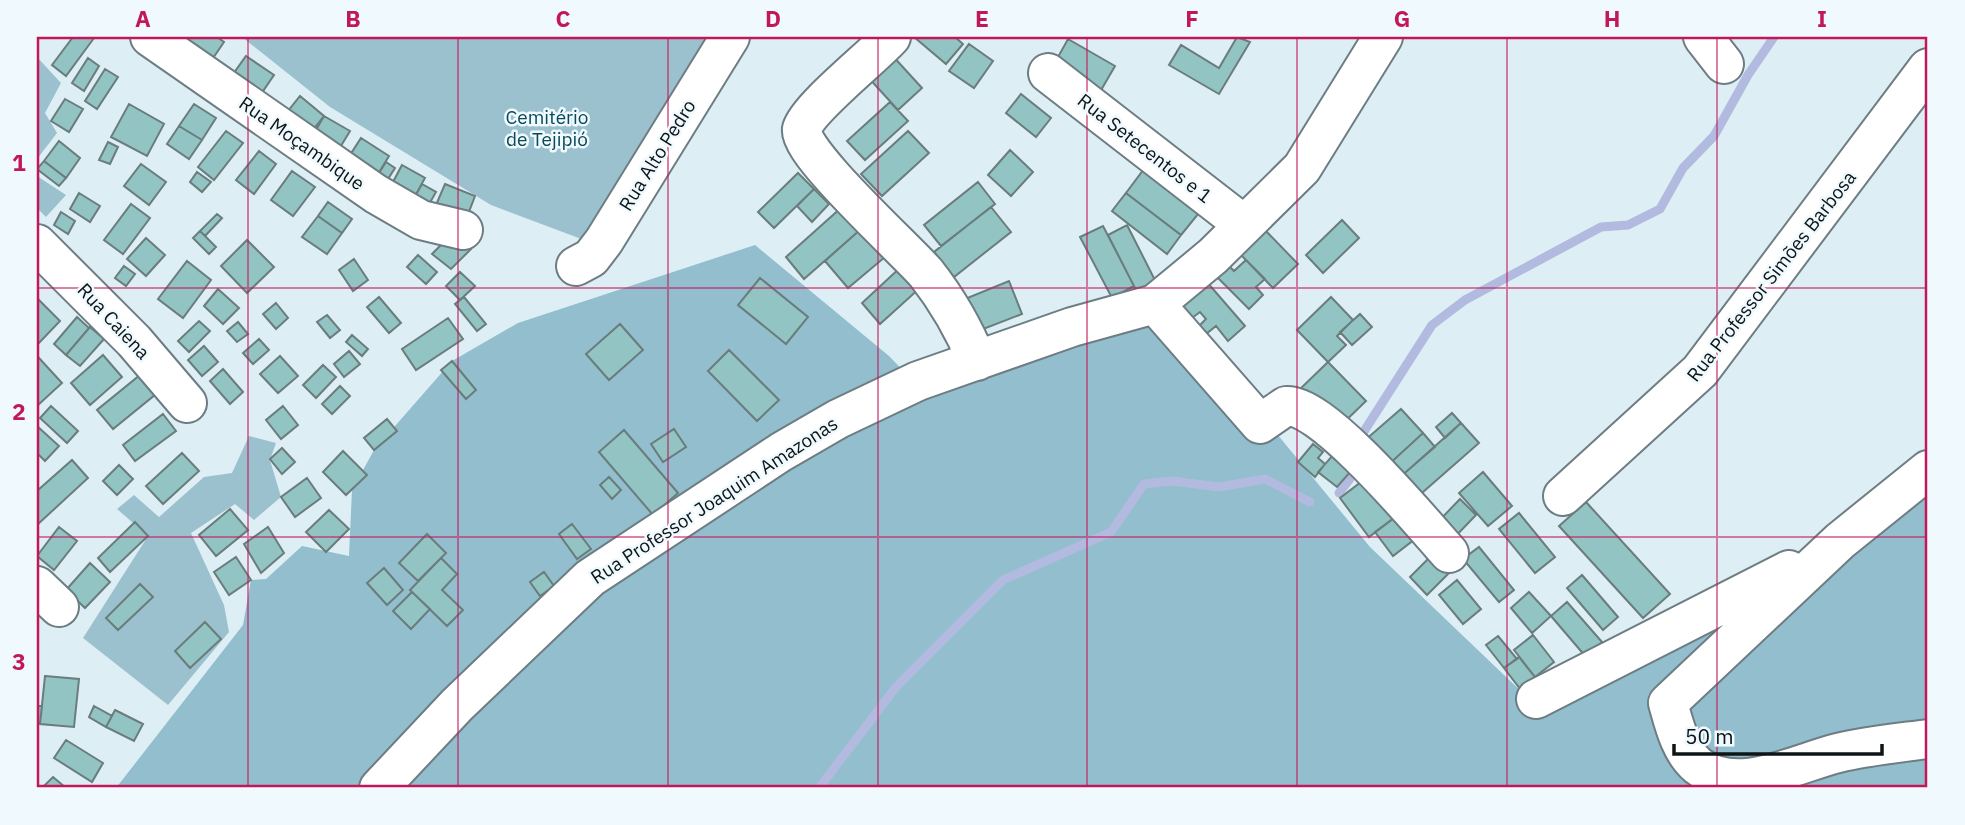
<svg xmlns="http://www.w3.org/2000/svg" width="1965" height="825" viewBox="0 0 1965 825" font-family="'IBM Plex Sans',sans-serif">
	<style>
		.green { fill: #9cc1ce }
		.forest { fill: #92bece }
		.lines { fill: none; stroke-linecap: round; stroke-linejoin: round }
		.stream { stroke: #b2badf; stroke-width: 9 }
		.building { fill: #92c4c3; stroke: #6a7c7c; stroke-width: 2 }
		.minor-casing { stroke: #6d7d83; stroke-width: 42 }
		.minor { stroke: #fff; stroke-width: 38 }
		.grid { fill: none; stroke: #c2185b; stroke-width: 2; stroke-opacity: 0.55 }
		.labels { text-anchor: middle; stroke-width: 5; stroke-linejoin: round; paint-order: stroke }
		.park-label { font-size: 19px; fill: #08495a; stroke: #f0fafe }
		.street-label { font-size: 19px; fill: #0e1517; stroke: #f0fafe }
		.neatline { fill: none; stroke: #c2185b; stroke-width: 2.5 }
		.grid-label { font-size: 23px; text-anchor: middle; font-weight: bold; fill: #c2185b }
	</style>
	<rect width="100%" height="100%" fill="#ddeff5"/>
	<!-- green -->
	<path class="green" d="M242 37H716L584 240 491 205 330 107Z
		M37 57 61 83 45 113 57 133 37 159Z
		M37 176 66 195 46 217 37 208Z
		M249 436 276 443 270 460 281 497 254 520 235 504 191 533 224 605 229 632 168 705 83 638 148 536 117 509 134 495 159 517 204 477 232 473Z"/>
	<!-- forest -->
	<path class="forest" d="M755 245 889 356 918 386 1171 305 1370 547 1547 716 1928 475V788H116L243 625 251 580 266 579 302 546 349 556 352 490 374 450 452 361 518 323Z"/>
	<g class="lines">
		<!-- stream -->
		<path class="stream" d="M1361 436 1432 325 1465 300 1601 227 1628 225 1660 209 1683 168 1714 136 1748 75 1774 37
			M1339 493 1352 476
			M819 788 896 687 1003 580 1111 532 1144 484 1172 481 1219 487 1265 479 1310 502"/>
	</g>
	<!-- building -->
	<path class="building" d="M73 37 94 38 66 76 52 65Z
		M181 37H217L224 42 209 64Z
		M914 37H955L963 44 946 64Z
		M1237 37 1250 42 1219 94 1169 65 1181 45 1219 68Z
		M1068 39 1115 66 1100 92 1053 66Z
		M969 44 993 61 974 88 949 71Z
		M890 53 922 88 898 110 866 75Z
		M246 56 274 75 259 97 231 77Z
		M88 58 99 66 84 91 72 83Z
		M105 69 118 77 97 109 85 101Z
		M1021 94 1051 118 1036 137 1006 113Z
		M300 96 324 116 304 141 280 121Z
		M65 99 83 109 69 132 51 121Z
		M890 102 908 121 865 160 847 141Z
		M129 104 164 124 147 156 111 137Z
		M194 104 216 118 202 140 179 126Z
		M324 116 350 131 333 159 308 144Z
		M179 126 202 140 189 159 167 144Z
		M226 131 243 143 214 180 198 167Z
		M908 131 929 153 882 196 861 174Z
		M361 138 389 156 372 184 343 166Z
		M59 141 80 158 66 178 44 161Z
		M108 142 118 147 110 164 99 160Z
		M1010 150 1033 172 1011 196 988 175Z
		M259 151 276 164 254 194 236 180Z
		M44 161 66 178 59 186 37 169Z
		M386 162 395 168 381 190 372 184Z
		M141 164 166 182 149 205 124 186Z
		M402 165 425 178 408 209 385 197Z
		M1144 169 1199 213 1181 235 1126 193Z
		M292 171 315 187 293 216 271 200Z
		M197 172 211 182 202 192 190 182Z
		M798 173 814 189 774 228 758 212Z
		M978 182 995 204 941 246 924 225Z
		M422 184 436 192 422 217 408 209Z
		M445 184 475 196 467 217 436 205Z
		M814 189 829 204 812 222 797 206Z
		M79 193 100 206 90 222 70 209Z
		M1126 193 1181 235 1167 254 1112 211Z
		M328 202 352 219 342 233 318 216Z
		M131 204 150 218 123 254 104 240Z
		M842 207 861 229 804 279 786 257Z
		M991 207 1011 232 954 277 934 252Z
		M61 212 75 221 68 234 54 225Z
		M217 214 222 218 205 236 200 231Z
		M318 216 342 233 327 254 302 237Z
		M1342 220 1359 238 1323 273 1306 255Z
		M1127 225 1160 290 1141 300 1108 235Z
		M1103 226 1134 286 1112 298 1080 237Z
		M861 229 885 257 848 288 825 261Z
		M1265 230 1298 264 1273 288 1241 255Z
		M200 231 216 247 209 254 193 238Z
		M454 232 471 249 451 269 432 254Z
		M146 238 165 255 146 276 127 259Z
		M247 240 274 267 247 293 221 266Z
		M418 255 437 272 426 284 407 267Z
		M354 259 368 280 353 291 339 270Z
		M1246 260 1265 279 1256 287 1263 295 1249 309 1216 276 1227 264 1234 271Z
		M187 261 211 280 183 318 158 299Z
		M124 266 135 274 126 286 115 278Z
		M902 266 921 287 880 324 862 303Z
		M460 272 475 286 460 300 446 286Z
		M760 278 808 317 786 344 738 305Z
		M1009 281 1022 314 973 333 960 301Z
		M1206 281 1245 326 1228 341 1216 326 1206 334 1199 326 1206 319 1200 312 1192 318 1179 304Z
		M218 289 239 308 223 324 204 306Z
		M379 297 401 323 389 333 367 307Z
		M464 297 486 324 477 331 455 304Z
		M1331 297 1353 320 1337 336 1346 345 1328 362 1297 330Z
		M39 300 60 321 37 345V302Z
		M276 303 288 318 276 329 263 314Z
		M1360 314 1372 327 1352 345 1340 332Z
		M327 315 340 330 330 338 317 322Z
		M77 317 89 328 66 355 54 344Z
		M448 318 463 339 416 370 402 349Z
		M199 321 210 331 189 352 178 341Z
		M238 322 248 334 237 342 227 331Z
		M620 324 643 350 609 380 586 354Z
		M90 327 104 339 80 366 66 355Z
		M352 335 368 349 362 356 346 342Z
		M259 339 269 350 253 364 243 353Z
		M204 346 218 362 202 376 188 360Z
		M729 350 779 400 757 421 708 371Z
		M349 351 360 364 344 377 334 364Z
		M103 355 122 377 90 405 71 383Z
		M280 356 298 376 278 393 260 374Z
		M39 358 62 383 37 406V360Z
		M452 361 476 390 466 399 441 370Z
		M1328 362 1366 401 1336 430 1298 391Z
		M323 365 336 377 316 398 303 385Z
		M223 369 243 392 230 404 210 381Z
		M140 375 156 394 113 429 97 410Z
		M340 386 350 396 332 414 322 404Z
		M51 406 78 431 67 443 40 418Z
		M283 406 298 425 281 439 266 420Z
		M1401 409 1423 433 1386 467 1364 441Z
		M1452 413 1461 423 1445 438 1436 427Z
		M163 414 176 431 135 461 123 445Z
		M387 419 397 431 374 450 364 438Z
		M1461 423 1479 443 1415 499 1398 479Z
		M37 426 59 446 45 461 37 453Z
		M674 429 686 447 663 462 651 444Z
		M624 430 678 493 653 515 599 452Z
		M1423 433 1435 447 1398 479 1386 467Z
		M1313 444 1323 452 1318 458 1325 464 1315 477 1298 462Z
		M282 448 295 462 282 474 270 459Z
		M343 451 367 475 346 495 323 472Z
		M182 453 199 471 163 504 146 486Z
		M1333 455 1352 470 1337 487 1318 472Z
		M72 460 88 478 37 525V491Z
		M119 465 133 479 117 495 103 481Z
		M1483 472 1512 506 1488 526 1459 493Z
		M1369 476 1398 515 1369 537 1340 498Z
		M609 477 621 490 612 499 600 485Z
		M307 478 321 498 295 517 281 497Z
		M1460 499 1476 515 1449 543 1433 527Z
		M1586 502 1670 594 1643 618 1559 526Z
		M230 509 248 530 216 556 199 535Z
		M1406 509 1424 532 1393 556 1375 532Z
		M329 510 349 529 326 552 306 532Z
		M1519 513 1555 557 1535 573 1499 529Z
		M135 522 148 536 110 572 98 558Z
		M572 524 591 549 577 559 559 534Z
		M59 527 77 541 54 570 37 556Z
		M268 527 284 553 261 573 244 544Z
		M427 534 446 553 418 581 399 563Z
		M1479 547 1514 590 1499 602 1463 559Z
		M1438 549 1456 566 1427 595 1410 577Z
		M236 557 251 580 229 595 214 572Z
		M441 558 457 574 442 590 463 610 447 626 410 590Z
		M90 563 110 582 85 608 66 590Z
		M384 568 403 590 387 605 367 583Z
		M544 572 554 586 540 596 530 582Z
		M1582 575 1618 617 1603 630 1567 588Z
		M1457 580 1481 609 1463 624 1439 595Z
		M140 584 153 597 118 630 106 618Z
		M412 592 430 609 411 629 393 611Z
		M1529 592 1551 616 1532 633 1511 608Z
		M1567 602 1602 642 1586 657 1551 616Z
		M205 622 221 639 190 668 175 651Z
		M1533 635 1554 662 1535 677 1514 650Z
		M1498 636 1517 659 1504 668 1486 645Z
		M1519 657 1542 686 1527 698 1504 668Z
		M45 676 79 679 74 727 40 724Z
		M37 706H42L40 724 37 723Z
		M94 706 112 716 106 727 89 717Z
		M115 710 143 724 134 741 106 727Z
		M66 740 103 763 92 782 54 758Z
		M53 777 66 788 44 786Z"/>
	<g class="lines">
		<!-- minor casing -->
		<g class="minor-casing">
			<path id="minor" d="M150 37 376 194 421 220 463 230
				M891 37C873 57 808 108 802 129 796 150 907 251 926 273 948 301 964 329 977 361
				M1703 37 1724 64
				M1048 73 1243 224
				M37 244 134 341 187 403
				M576 266 591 258 604 241 730 37
				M1155 304 1260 424 1286 406C1322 402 1423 524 1449 553
				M1928 470 1840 541 1668 703C1674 724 1680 751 1698 766 1737 796 1797 763 1838 753 1867 746 1898 743 1928 739
				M1563 496 1700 371 1928 68
				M37 586 59 607
				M1536 699 1789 570
				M379 788 457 705 590 578 781 452 838 419 918 381 1072 327 1155 304 1213 256 1302 168 1383 37"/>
		</g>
		<!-- minor -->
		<use href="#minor" class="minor"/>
	</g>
	<!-- grid -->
	<path class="grid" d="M248 37V788M458 37V788M668 37V788M878 37V788M1087 37V788M1297 37V788M1507 37V788M1717 37V788M37 288H1928M37 537H1928"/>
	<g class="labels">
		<!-- park labels -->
		<g class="park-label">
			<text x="547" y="124">Cemitério<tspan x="547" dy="22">de Tejipió</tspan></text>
		</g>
		<!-- street labels -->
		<g class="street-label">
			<text transform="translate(302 143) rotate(35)" y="7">Rua Moçambique</text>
			<text transform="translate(1145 148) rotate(38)" y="7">Rua Setecentos e 1</text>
			<text transform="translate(657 155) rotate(-58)" y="7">Rua Alto Pedro</text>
			<text transform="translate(1771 276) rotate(-52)" y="7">Rua Professor Simões Barbosa</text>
			<text transform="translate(114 321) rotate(47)" y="7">Rua Caiena</text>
			<text transform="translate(714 500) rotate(-33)" y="7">Rua Professor Joaquim Amazonas</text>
		</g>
	</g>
	<!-- border -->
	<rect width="1965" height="825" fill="none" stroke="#f0fafe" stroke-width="77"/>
	<!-- scale -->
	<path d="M1674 744v10h208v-10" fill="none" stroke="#0e1517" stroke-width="3.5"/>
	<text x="1685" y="744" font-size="21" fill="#0e1517" stroke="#f0fafe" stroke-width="5" paint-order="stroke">50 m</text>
	<rect x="38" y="38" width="1888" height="748" class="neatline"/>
	<g class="grid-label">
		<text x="143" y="27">A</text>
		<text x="353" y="27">B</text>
		<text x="563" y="27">C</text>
		<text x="773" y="27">D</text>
		<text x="982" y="27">E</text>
		<text x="1192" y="27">F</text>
		<text x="1402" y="27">G</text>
		<text x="1612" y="27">H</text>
		<text x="1822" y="27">I</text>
		<text x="19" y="171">1</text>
		<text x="19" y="420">2</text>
		<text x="19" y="670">3</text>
	</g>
</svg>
